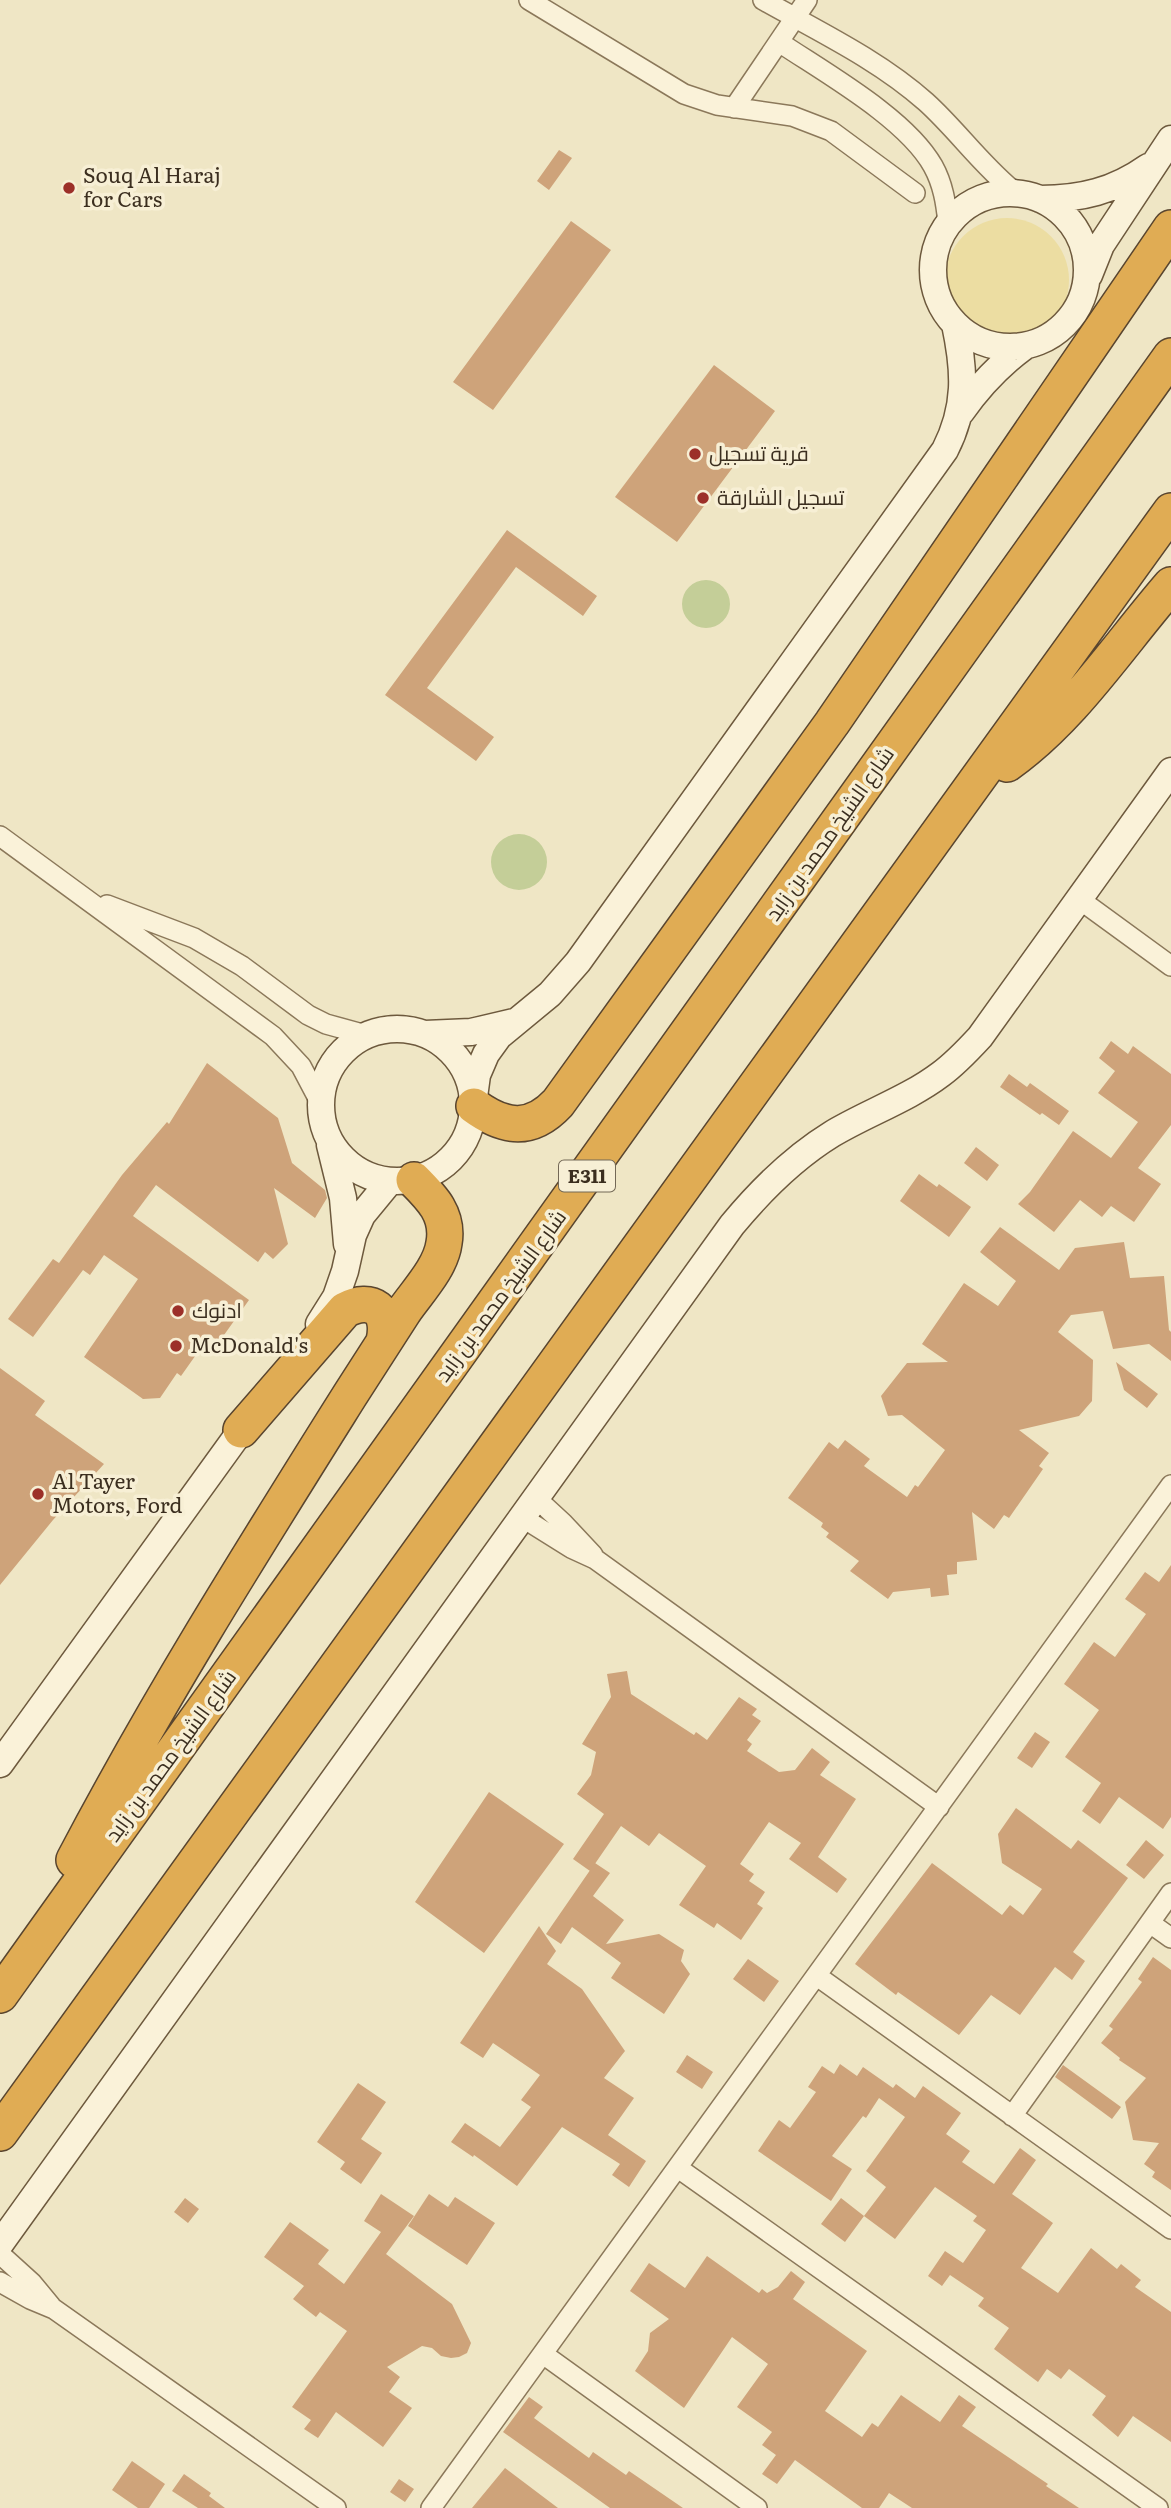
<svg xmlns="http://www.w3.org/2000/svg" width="1171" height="2508" viewBox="0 0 1171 2508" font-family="Literata,Cairo,serif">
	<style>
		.green { fill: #c4ce98 }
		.sand { fill: #ecdda2 }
		.building { fill: #cea37a }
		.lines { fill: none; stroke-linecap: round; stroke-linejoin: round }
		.street-casing { stroke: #8b785a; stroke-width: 22 }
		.secondary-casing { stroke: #6d593d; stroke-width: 29 }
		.highway-casing { stroke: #59452f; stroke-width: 38 }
		.street { stroke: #faf2d9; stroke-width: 19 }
		.secondary { stroke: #faf2d9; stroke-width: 26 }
		.highway { stroke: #e0ac54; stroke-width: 35 }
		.poi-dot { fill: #9c3029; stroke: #f7efd5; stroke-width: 2.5 }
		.labels { text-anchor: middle; stroke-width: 7; stroke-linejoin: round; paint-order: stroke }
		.shield { fill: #f7efd5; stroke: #736856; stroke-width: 2 }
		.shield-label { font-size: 19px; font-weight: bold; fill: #3b2e1f }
		.poi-label { font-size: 21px; fill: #3b2e1f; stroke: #f7efd5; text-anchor: start }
		.street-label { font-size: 21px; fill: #3b2e1f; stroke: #f7efd5 }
	</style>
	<rect width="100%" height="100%" fill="#efe6c5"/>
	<!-- green -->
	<path class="green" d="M682 604a24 24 0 1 1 48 0a24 24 0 1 1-48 0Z
		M491 862a28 28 0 1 1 56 0a28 28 0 1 1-56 0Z"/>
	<!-- sand -->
	<path class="sand" d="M945 280a62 62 0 1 1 124 0a62 62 0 1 1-124 0Z"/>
	<!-- building -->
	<path class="building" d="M559 150 572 158 549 190 537 181Z
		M571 221 611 250 493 410 453 382Z
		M714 365 775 411 677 542 615 497Z
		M507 530 597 596 583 616 516 567 427 688 494 737 476 761 385 695Z
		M1111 1041 1128 1054 1133 1046 1171 1074V1125L1138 1168 1161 1184 1134 1222 1111 1206 1102 1217 1080 1200 1054 1232 1018 1204 1030 1192 1073 1131 1111 1158 1138 1122 1098 1093 1115 1071 1099 1058Z
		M207 1063 278 1118 292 1163 325 1190 327 1198 315 1218 274 1188 288 1244 273 1259 265 1252 258 1262 156 1185 133 1216 249 1300 219 1342 210 1335 181 1376 177 1373 160 1398 143 1399 84 1357 138 1279 104 1255 90 1275 83 1270 33 1337 8 1319 53 1259 59 1263 122 1175 167 1122 169 1124Z
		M1009 1074 1027 1087 1030 1083 1069 1111 1059 1125 1042 1113 1040 1115 1000 1087Z
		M976 1147 999 1165 987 1181 964 1163Z
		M919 1174 937 1187 939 1184 971 1207 949 1237 900 1201Z
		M1000 1227 1059 1270 1075 1248 1124 1242 1130 1278 1164 1276 1169 1330 1171 1332V1361L1149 1344 1113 1349 1103 1311 1071 1315 1058 1332 1093 1360 1092 1401 1079 1416 1019 1430 1049 1453 1039 1466 1043 1469 1009 1518 1004 1515 994 1529 972 1512 977 1560 957 1562V1574L947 1575 949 1595 931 1597 930 1588 893 1592 888 1599 850 1571 859 1561 826 1537 829 1533 821 1527 823 1523 788 1498 829 1442 838 1449 845 1440 870 1459 864 1466 907 1497 915 1485 918 1487 945 1450 902 1415 888 1416 881 1396 907 1363 948 1362 922 1344 964 1283 998 1306 1016 1281 980 1252Z
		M1116 1362 1158 1394 1147 1408 1124 1390Z
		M0 1368 45 1401 35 1415 104 1464 53 1520 0 1585Z
		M1171 1565V1817L1163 1829 1119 1797 1100 1824 1082 1811 1101 1783 1065 1757 1099 1710 1064 1684 1094 1642 1115 1657 1146 1614 1125 1599 1145 1572 1159 1582Z
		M627 1671 631 1694 694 1735 696 1732 707 1740 739 1697 757 1709 752 1715 761 1721 747 1740 752 1744 747 1751 779 1772 795 1770 812 1748 830 1762 820 1775 856 1799 818 1857 847 1879 837 1893 789 1859 801 1843 769 1822 740 1864 754 1874 749 1881 765 1892 757 1904 763 1908 741 1940 717 1923 714 1928 679 1905 706 1866 659 1833 649 1846 621 1826 590 1871 573 1859 604 1814 577 1794 591 1775 596 1752 582 1744 611 1697 607 1674Z
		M1035 1732 1050 1742 1032 1768 1017 1758Z
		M489 1792 564 1844 484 1953 415 1902Z
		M1016 1808 1071 1849 1078 1840 1128 1878 1073 1952 1085 1961 1072 1980 1055 1967 1020 2015 991 1995 959 2035 898 1992 896 1995 855 1964 932 1863 1002 1915 1010 1905 1023 1915 1042 1889 1002 1863 998 1834Z
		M1146 1840 1164 1855 1144 1879 1126 1865Z
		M595 1863 610 1873 593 1896 624 1920 606 1944 659 1934 684 1950 681 1961 690 1974 664 2014 611 1978 621 1963 572 1927 561 1944 546 1934Z
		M539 1926 556 1951 547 1964 582 1989 625 2051 604 2078 634 2098 608 2135 646 2161 629 2187 612 2175 620 2164 562 2127 517 2186 474 2155 473 2157 451 2142 465 2123 500 2147 531 2107 521 2100 540 2075 493 2043 483 2058 460 2043Z
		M1153 1957 1171 1970V2190L1152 2177 1155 2172 1144 2164 1159 2143 1133 2140 1125 2102 1146 2078 1119 2060 1120 2058 1101 2043 1113 2029 1109 2026 1142 1982 1138 1979Z
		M748 1959 779 1981 764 2002 733 1979Z
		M687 2055 713 2072 702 2089 676 2072Z
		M840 2064 857 2076 863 2067 893 2088 896 2084 915 2098 923 2086 961 2113 946 2134 970 2151 962 2162 994 2184 1020 2148 1036 2160 1012 2194 1053 2223 1021 2268 1058 2293 1091 2248 1117 2269 1121 2264 1141 2280 1135 2287 1171 2312V2442L1133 2416 1118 2437 1092 2415 1106 2396 1069 2369 1061 2379 1047 2369 1038 2382 994 2349 1009 2328 978 2306 984 2298 950 2275 942 2286 928 2276 945 2251 963 2263 986 2230 973 2221 977 2216 935 2187 895 2239 864 2216 886 2187 866 2171 905 2117 879 2098 866 2118 863 2116 832 2156 852 2169 831 2201 758 2151 779 2120 790 2128 816 2092 808 2087 822 2066 834 2074Z
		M1063 2065 1121 2107 1112 2119 1055 2077Z
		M358 2083 386 2102 361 2139 382 2153 361 2184 340 2169 345 2162 317 2142Z
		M381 2194 414 2216 386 2254 452 2304 471 2343 467 2353 459 2357 451 2358 441 2356 432 2348 422 2346 387 2367 400 2377 389 2392 412 2408 383 2447 336 2412 318 2438 304 2429 311 2420 292 2407 347 2331 320 2312 316 2317 293 2299 304 2286 264 2257 290 2222 329 2250 318 2264 344 2284 381 2232 364 2221Z
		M429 2194 448 2207 455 2197 495 2223 467 2265 408 2226Z
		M185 2198 199 2209 188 2223 174 2212Z
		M841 2198 864 2216 845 2242 821 2224Z
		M707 2256 759 2293 762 2289 767 2293 778 2287 791 2271 805 2282 793 2299 867 2351 825 2411 862 2437 872 2423 878 2427 901 2395 940 2422 959 2395 976 2407 962 2426 1048 2484 1046 2486 1079 2508H912L889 2493 879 2508H862L795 2460 777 2484 762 2474 776 2455 762 2445 772 2432 737 2407 768 2364 732 2337 684 2408 635 2371 648 2351 650 2333 669 2319 630 2291 649 2263 685 2288Z
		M529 2397 543 2407 534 2418 589 2458 593 2452 626 2475 629 2471 683 2508H610L503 2432Z
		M132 2461 165 2484 149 2508H138L112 2490Z
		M505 2468 558 2508H472Z
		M184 2474 211 2493 209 2496 225 2508H198L172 2491Z
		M399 2479 414 2489 405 2502 390 2492Z"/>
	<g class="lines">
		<!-- street casing -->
		<g class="street-casing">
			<path id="street" d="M529 0 684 94 717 105 792 116 831 131 915 193
				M763 0C818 31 879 60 926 102 958 131 982 166 1016 193
				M779 42C825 73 906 118 933 166 943 184 946 203 948 223
				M734 108 807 0
				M0 836 273 1036 301 1066 320 1102
				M1079 899 1171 966
				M107 905 194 938 242 966 308 1015 326 1024 366 1035
				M537 1499 563 1523 593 1555
				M523 1518 571 1548 595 1559 939 1807
				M1150 1923 1171 1938
				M817 1976 1171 2229
				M1012 2116 1171 1893
				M678 2168 1158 2508
				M0 2254 32 2283 51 2306
				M0 2282 30 2299 54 2309 336 2508
				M543 2354 757 2508
				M431 2508 1171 1485"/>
		</g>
		<!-- secondary casing -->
		<g class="secondary-casing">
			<path id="secondary" d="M933 270a77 77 0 1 1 154 0a77 77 0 1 1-154 0Z
				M1040 199C1081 199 1114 191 1148 167
				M1089 275 1101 245 1171 139
				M961 412C980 385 999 365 1025 346
				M321 1105a76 76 0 1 1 152 0a76 76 0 1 1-152 0Z
				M425 1034 471 1032 514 1022
				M474 1097 477 1075 486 1054 499 1036 550 994 578 962 945 450C967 407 965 371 955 324
				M330 1145 343 1198 347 1244
				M319 1324 336 1297 345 1271 353 1235 362 1215 390 1181
				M0 1764 253 1414
				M0 2244 732 1225C761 1190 793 1158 832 1134 867 1113 908 1099 941 1074 956 1063 968 1050 980 1037L1171 771"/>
		</g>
		<!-- highway casing -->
		<g class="highway-casing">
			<path id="highway" d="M1007 764C1073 717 1118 646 1171 585
				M474 1106C504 1128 531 1132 558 1103L832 723 1171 228
				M241 1430 345 1310C372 1296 391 1310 384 1341
				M74 1860C158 1700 254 1548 350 1395 368 1367 386 1339 404 1311 418 1291 441 1267 444 1243 449 1215 432 1198 414 1180
				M0 1995 1171 356
				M0 2133 1171 511"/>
		</g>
		<!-- street -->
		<use href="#street" class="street"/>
		<!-- secondary -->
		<use href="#secondary" class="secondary"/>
		<!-- highway -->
		<use href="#highway" class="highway"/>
	</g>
	<!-- markers -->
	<g class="poi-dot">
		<circle cx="69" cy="188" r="7"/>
		<circle cx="695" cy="454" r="7"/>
		<circle cx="703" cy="498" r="7"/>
		<circle cx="178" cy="1311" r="7"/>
		<circle cx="176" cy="1346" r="7"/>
		<circle cx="38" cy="1494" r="7"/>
	</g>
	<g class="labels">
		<!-- shield labels -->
		<rect class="shield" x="559" y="1160.5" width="56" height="31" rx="5"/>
		<g class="shield-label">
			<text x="587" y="1183">E311</text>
		</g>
		<!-- poi labels -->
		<g class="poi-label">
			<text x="83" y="183">Souq Al Haraj<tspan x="83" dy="24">for Cars</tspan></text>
			<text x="709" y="461">قرية تسجيل</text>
			<text x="717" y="505">تسجيل الشارقة</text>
			<text x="192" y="1318">ادنوك</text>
			<text x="190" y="1353">McDonald's</text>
			<text x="52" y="1489">Al Tayer<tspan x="52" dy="24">Motors, Ford</tspan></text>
		</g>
		<!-- street labels -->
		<g class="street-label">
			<text transform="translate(830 834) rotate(-55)" y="7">شارع الشيخ محمد بن زايد</text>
			<text transform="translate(501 1296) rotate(-54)" y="7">شارع الشيخ محمد بن زايد</text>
			<text transform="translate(171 1756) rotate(-54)" y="7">شارع الشيخ محمد بن زايد</text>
		</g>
	</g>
</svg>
